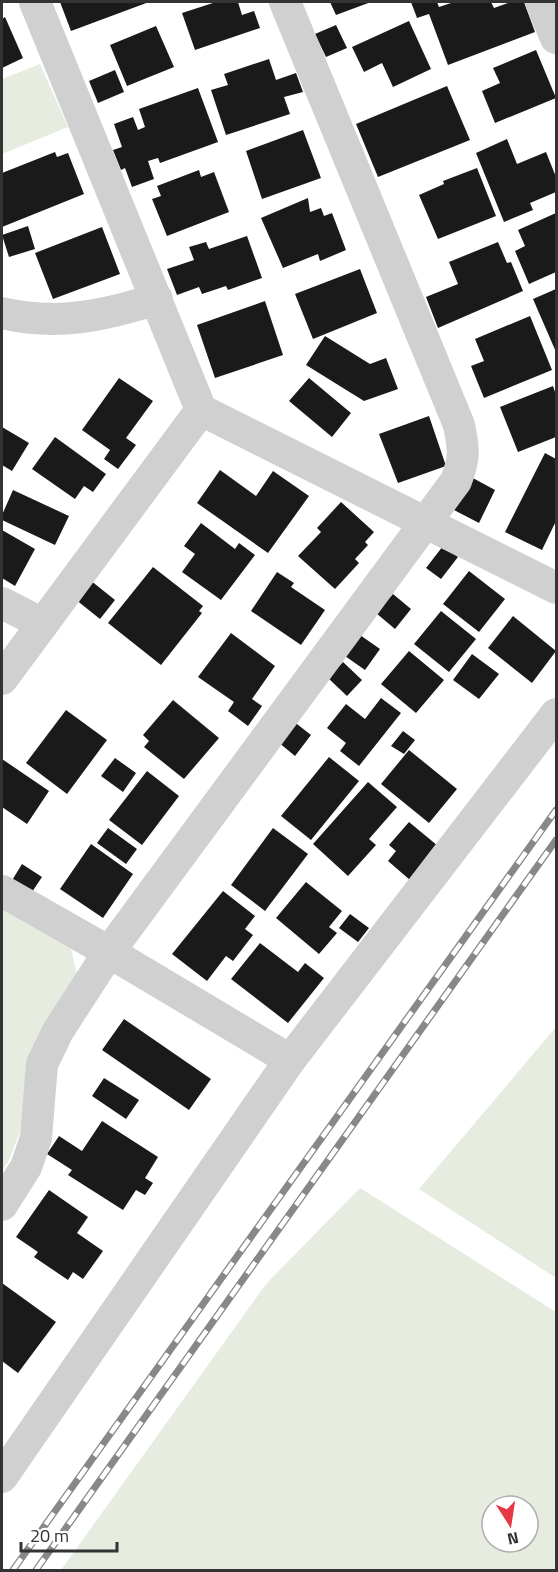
<svg xmlns="http://www.w3.org/2000/svg" width="558" height="1572" viewBox="0 0 558 1572" font-family="'Titillium Web',sans-serif">
	<style>
		.green { fill: #e6ecdf; fill-rule: evenodd }
		.building { fill: #1a1a1a }
		.lines { fill: none; stroke-linecap: round; stroke-linejoin: round }
		.street { stroke: #d0d0d0; stroke-width: 32 }
		.rail-casing { stroke: #888; stroke-width: 7 }
		.rail { stroke: #fff; stroke-width: 4.5; stroke-dasharray: 14; stroke-linecap: butt }
	</style>
	<rect width="100%" height="100%" fill="#fff"/>
	<!-- green -->
	<path class="green" d="M40 64 68 127 2 154V79Z
		M2 909 71 949 77 974 22 1127 9 1160 2 1172Z
		M556 1027V1278L419 1189Z
		M360 1188 556 1312V1570H61L266 1284ZM492 1506H528V1542H492Z"/>
	<!-- building -->
	<path class="building" d="M60 2H149L71 31Z
		M216 2H238L242 15 254 11 260 28 195 50 182 13Z
		M330 2H371L336 15Z
		M411 2H437L439 7 454 2H491L494 8 511 2H524L535 32 448 65 429 14 417 18Z
		M5 17 23 58 2 68V19Z
		M409 21 431 69 393 87 382 63 364 72 352 47Z
		M336 25 347 48 326 57 315 34Z
		M156 26 174 67 127 86 110 45Z
		M536 50 556 98 495 123 482 91 500 83 493 68Z
		M269 59 276 80 296 73 303 92 284 97 290 114 226 135 211 90 228 85 224 74Z
		M115 70 124 92 98 103 89 81Z
		M447 86 470 140 378 177 356 124Z
		M198 88 218 142 160 163 158 158 148 161 154 179 132 187 125 168 121 170 113 150 122 147 114 124 133 117 138 130 145 127 139 109Z
		M303 130 321 178 262 199 246 151Z
		M507 139 517 164 546 152 556 177V192L530 203 533 210 504 222 476 153Z
		M55 152 57 157 68 153 84 194 2 227V173Z
		M477 168 496 216 438 239 419 195 444 184 443 181Z
		M199 170 201 177 214 172 229 212 167 236 152 199 161 196 157 186Z
		M308 198 310 212 321 208 324 216 332 213 346 250 320 261 318 254 283 268 261 218Z
		M556 213V272L529 284 515 251 525 246 518 230Z
		M28 226 35 249 9 257 2 235Z
		M102 227 120 274 53 299 35 253Z
		M247 236 262 278 228 290 226 286 202 294 199 287 177 295 167 269 194 260 189 247 206 242 209 249Z
		M498 242 507 263 511 262 523 291 438 328 426 297 458 284 449 262Z
		M360 269 377 313 313 339 295 294Z
		M556 289V352L533 299Z
		M265 301 283 355 215 378 197 325Z
		M530 316 552 370 484 398 471 366 484 361 475 339Z
		M325 336 370 364 386 358 398 389 364 401 306 365Z
		M119 378 153 401 126 438 136 445 118 469 104 459 110 450 82 430Z
		M309 378 351 413 332 437 289 401Z
		M553 386 556 395V437L518 452 500 407Z
		M429 416 446 466 398 483 379 434Z
		M2 427 29 443 12 471 2 465Z
		M55 437 106 474 93 492 84 486 75 499 32 469Z
		M545 453 556 459V521L542 550 505 532Z
		M220 470 256 496 273 471 309 496 268 553 197 503Z
		M471 477 495 490 479 523 454 510Z
		M13 490 69 516 55 545 2 520V515Z
		M341 502 374 532 365 542 368 545 355 559 359 563 335 589 298 556 321 532 317 528Z
		M201 523 235 549 239 543 255 555 221 600 182 572 195 554 184 546Z
		M2 530 35 549 15 586 2 578Z
		M443 546 458 557 441 579 426 568Z
		M153 567 203 606 199 611 202 613 161 665 108 623Z
		M469 571 505 599 479 632 443 604Z
		M277 572 294 583 291 587 325 610 301 645 251 611Z
		M90 580 115 600 100 619 75 599Z
		M393 594 411 609 395 629 376 613Z
		M441 611 476 639 449 672 414 644Z
		M513 616 556 651 532 683 488 648Z
		M231 633 275 666 252 699 262 706 248 726 228 711 234 702 198 677Z
		M360 635 380 649 365 670 345 656Z
		M409 651 444 680 416 713 381 684Z
		M472 654 499 674 479 699 453 680Z
		M343 662 362 680 347 696 328 678Z
		M381 698 401 713 359 766 340 751 346 743 327 728 346 704 365 719Z
		M173 700 219 738 184 779 144 747 149 741 143 735Z
		M66 710 107 740 67 794 26 763Z
		M288 717 311 735 295 756 272 737Z
		M403 731 415 740 404 754 391 746Z
		M409 750 457 789 429 823 381 784Z
		M329 757 359 781 311 840 281 816Z
		M115 758 136 773 123 792 101 776Z
		M2 759 49 791 27 824 2 807Z
		M147 771 179 796 142 845 109 820Z
		M368 782 397 807 369 839 376 845 348 876 313 844Z
		M409 822 438 846 410 880 388 861 396 851 389 845Z
		M108 828 137 849 126 864 97 843Z
		M273 828 308 854 265 911 231 885Z
		M91 844 133 874 103 918 60 889Z
		M22 864 42 877 30 895 11 882Z
		M306 882 342 911 329 927 337 933 319 954 276 918Z
		M223 891 255 916 245 929 253 935 233 961 226 956 207 981 172 954Z
		M350 914 369 928 358 942 339 928Z
		M260 943 298 972 305 963 324 978 288 1023 231 979Z
		M124 1019 211 1079 189 1110 102 1050Z
		M104 1078 139 1100 126 1119 92 1096Z
		M102 1121 158 1157 145 1178 153 1183 145 1195 136 1190 123 1210 68 1175 72 1170 47 1154 59 1136 82 1151Z
		M49 1190 88 1217 77 1233 103 1251 83 1279 73 1272 68 1280 34 1257 38 1252 16 1237Z
		M2 1283 56 1322 18 1373 2 1361Z"/>
	<g class="lines">
		<!-- street -->
		<path class="street" d="M35 2 201 410 556 588
			M541 2 556 38
			M2 313C57 326 103 316 157 299
			M2 603 43 624
			M2 679 201 410
			M2 891 109 952 290 1060
			M2 1205 26 1167 36 1138 42 1064 58 1031 109 952 456 481C465 458 464 449 459 425L285 2
			M2 1477 290 1060 556 714"/>
		<!-- rail casing -->
		<g class="rail-casing">
			<path id="rail" d="M13 1570 556 810
				M36 1570 556 840"/>
		</g>
		<!-- rail -->
		<use href="#rail" class="rail"/>
	</g>
	<!-- border -->
	<rect width="558" height="1572" fill="none" stroke="#333333" stroke-width="6"/>
	<!-- north arrow -->
	<g transform="translate(510 1524) rotate(168)"><circle r="28" fill="#ffffff" stroke="#adadad" stroke-width="1.5"/>
	<path d="M0-4.5L10 22L0 15L-10 22Z" fill="#e63946"/>
	<text y="-9" font-size="16" font-weight="bold" text-anchor="middle" fill="#333333">N</text>
	</g>
	<!-- scale -->
	<path d="M21 1542v9h96v-9" fill="none" stroke="#333333" stroke-width="3"/>
	<text x="30" y="1542" font-size="18" fill="#333333" stroke="#ffffff" stroke-width="4.5" paint-order="stroke">20 m</text>
</svg>
